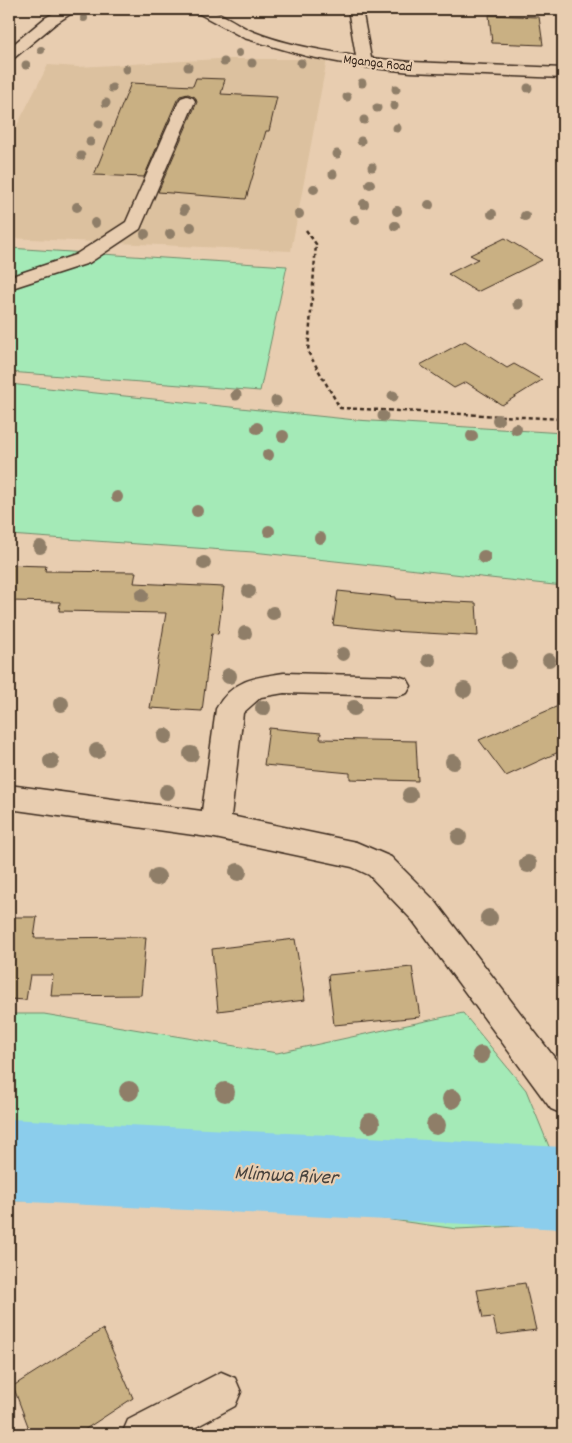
<svg xmlns="http://www.w3.org/2000/svg" width="572" height="1443" viewBox="0 0 572 1443" font-family="Dekko,sans-serif">
	<style>
		.built { fill: #dcc19f }
		.green { fill: #a4eab7; stroke: #708a6a }
		.lines { fill: none; stroke-linecap: round; stroke-linejoin: round }
		.river { fill: #8bcdec; fill-rule: evenodd }
		.building { fill: #c9b083; stroke: #3b2a1e }
		.minor-casing { stroke: #3b2a1e; stroke-width: 3 }
		.path { stroke: #3b2a1e; stroke-width: 2.5; stroke-dasharray: 4 3; stroke-linecap: butt }
		.minor { fill: #e8cdb0; fill-rule: evenodd }
		.tree { fill: #8f7e68 }
		.labels { text-anchor: middle; stroke-width: 4.5; stroke-linejoin: round; paint-order: stroke }
		.far-street-label { font-size: 14px; fill: #3b2a1e; stroke: #e8cdb0 }
		.near-water-label { font-size: 21px; font-style: italic; fill: #47423d; stroke: #e8cdb0 }
	</style>
	<rect width="100%" height="100%" fill="#e8cdb0"/>
	<filter id="ink" filterUnits="userSpaceOnUse"><feTurbulence type="fractalNoise" baseFrequency=".02" numOctaves="2"/><feDisplacementMap in="SourceGraphic" scale="10" xChannelSelector="R" yChannelSelector="G"/><feConvolveMatrix kernelMatrix="1 2 1 2 8 2 1 2 1" color-interpolation-filters="sRGB"/></filter>
	<g filter="url(#ink)">
		<!-- built -->
		<path class="built" d="M219 59H327L291 251 9 238V141L48 65 78 67Z"/>
		<!-- green -->
		<path class="green" d="M9 248 287 266 260 391 9 372Z
			M9 384 356 420 563 433V586L253 552 9 535Z
			M463 1013 526 1090 563 1181V1224L457 1229 219 1196 9 1201V1014H44L277 1053Z"/>
		<g class="lines">
			<!-- river -->
			<path class="river" d="M9 1119 563 1147V1229L9 1201Z"/>
		</g>
		<!-- building -->
		<path class="building" d="M489 15 539 17 543 45 492 43Z
			M196 78 225 79 221 94 277 97 269 131H266L246 199 158 192 197 102 195 97 188 94 180 96 177 100 144 177 94 175 131 83 193 86Z
			M505 238 542 260 477 292 448 274 478 259 470 255Z
			M465 341 507 368 514 364 542 380 502 405 466 382 454 388 420 365Z
			M9 565 46 566 45 571 136 572 134 583 224 587 218 634 212 633 202 711 150 708 166 613 59 611 60 602 9 601Z
			M338 591 395 597V599L476 603 478 636 390 631 333 625Z
			M563 704V750L506 776 479 740Z
			M269 728 321 733 320 739 416 741 418 781 350 779V773L264 765Z
			M9 917H37L34 938 146 937 141 995 51 996 53 975H30L26 1000 9 999Z
			M295 939 305 1000 218 1011 212 949Z
			M412 967 420 1017 334 1025 328 975Z
			M525 1283 536 1330 497 1335 493 1317 483 1318 477 1290Z
			M103 1329 133 1398 78 1434H31L13 1386Z"/>
		<g class="lines">
			<!-- minor casing -->
			<g class="minor-casing">
				<path id="minor" d="M61 9H78L55 24 14 58 9 59V48L45 18Z
					M194 9C219 7 232 23 254 32 286 45 322 50 356 56L348 9H362L371 58 411 62 563 68V78L411 72 364 67 306 56 244 38 196 12Z
					M187 96 193 98 195 101 140 229 89 263 9 289V277L75 255 126 222 179 101 181 98Z
					M284 673 398 676 407 679 411 686 407 693 398 696 284 693 261 697 243 713 231 816 356 842 391 857 435 901 563 1069V1114L551 1109 413 921 369 875 352 867 215 838 9 809V785L202 811 216 709C232 680 255 677 284 673Z
					M221 1372 235 1378 241 1392 235 1406 183 1434H122L128 1420Z"/>
			</g>
			<!-- path -->
			<path class="path" d="M306 230 316 244 308 352 340 408 563 419"/>
			<!-- minor -->
			<use href="#minor" class="minor"/>
		</g>
		<!-- trees -->
		<g class="tree">
			<circle cx="84" cy="18" r="4"/>
			<circle cx="41" cy="50" r="4"/>
			<circle cx="239" cy="53" r="4"/>
			<circle cx="224" cy="62" r="4.5"/>
			<circle cx="252" cy="63" r="4.5"/>
			<circle cx="301" cy="63" r="4.5"/>
			<circle cx="26" cy="65" r="4.5"/>
			<circle cx="188" cy="67" r="4.5"/>
			<circle cx="126" cy="69" r="4.5"/>
			<circle cx="362" cy="83" r="4.5"/>
			<circle cx="112" cy="88" r="4.5"/>
			<circle cx="528" cy="88" r="4.5"/>
			<circle cx="396" cy="89" r="4.5"/>
			<circle cx="347" cy="97" r="4.5"/>
			<circle cx="106" cy="103" r="4.5"/>
			<circle cx="394" cy="106" r="4.5"/>
			<circle cx="377" cy="108" r="4.5"/>
			<circle cx="364" cy="120" r="4.5"/>
			<circle cx="99" cy="124" r="4.5"/>
			<circle cx="397" cy="128" r="4.5"/>
			<circle cx="361" cy="141" r="4.5"/>
			<circle cx="90" cy="142" r="4.5"/>
			<circle cx="337" cy="154" r="4.5"/>
			<circle cx="81" cy="156" r="4.5"/>
			<circle cx="372" cy="167" r="4.5"/>
			<circle cx="333" cy="174" r="4.5"/>
			<circle cx="370" cy="184" r="5"/>
			<circle cx="314" cy="189" r="5"/>
			<circle cx="364" cy="204" r="5"/>
			<circle cx="429" cy="205" r="5"/>
			<circle cx="77" cy="207" r="5"/>
			<circle cx="184" cy="210" r="5"/>
			<circle cx="397" cy="211" r="5"/>
			<circle cx="299" cy="214" r="5"/>
			<circle cx="492" cy="214" r="5"/>
			<circle cx="525" cy="216" r="5"/>
			<circle cx="355" cy="220" r="5"/>
			<circle cx="95" cy="223" r="5"/>
			<circle cx="395" cy="226" r="5"/>
			<circle cx="191" cy="227" r="5"/>
			<circle cx="145" cy="234" r="5"/>
			<circle cx="170" cy="234" r="5"/>
			<circle cx="518" cy="304" r="5.5"/>
			<circle cx="236" cy="395" r="5.5"/>
			<circle cx="393" cy="396" r="5.5"/>
			<circle cx="276" cy="401" r="5.5"/>
			<circle cx="383" cy="416" r="5.5"/>
			<circle cx="498" cy="420" r="6"/>
			<circle cx="257" cy="428" r="6"/>
			<circle cx="516" cy="429" r="6"/>
			<circle cx="283" cy="436" r="6"/>
			<circle cx="472" cy="436" r="6"/>
			<circle cx="268" cy="455" r="6"/>
			<circle cx="117" cy="497" r="6"/>
			<circle cx="197" cy="511" r="6"/>
			<circle cx="269" cy="531" r="6"/>
			<circle cx="320" cy="538" r="6"/>
			<circle cx="40" cy="547" r="7"/>
			<circle cx="484" cy="557" r="7"/>
			<circle cx="204" cy="563" r="7"/>
			<circle cx="249" cy="591" r="7"/>
			<circle cx="142" cy="595" r="7"/>
			<circle cx="273" cy="613" r="7"/>
			<circle cx="245" cy="633" r="7"/>
			<circle cx="343" cy="654" r="7"/>
			<circle cx="429" cy="660" r="7"/>
			<circle cx="549" cy="660" r="7"/>
			<circle cx="509" cy="661" r="8"/>
			<circle cx="229" cy="676" r="8"/>
			<circle cx="464" cy="690" r="8"/>
			<circle cx="61" cy="704" r="8"/>
			<circle cx="263" cy="708" r="8"/>
			<circle cx="354" cy="708" r="8"/>
			<circle cx="165" cy="736" r="8"/>
			<circle cx="97" cy="751" r="8"/>
			<circle cx="191" cy="754" r="8"/>
			<circle cx="51" cy="761" r="8"/>
			<circle cx="453" cy="762" r="8"/>
			<circle cx="167" cy="792" r="8"/>
			<circle cx="410" cy="795" r="8"/>
			<circle cx="459" cy="837" r="8"/>
			<circle cx="528" cy="864" r="9"/>
			<circle cx="238" cy="872" r="9"/>
			<circle cx="157" cy="877" r="9"/>
			<circle cx="489" cy="918" r="9"/>
			<circle cx="481" cy="1055" r="9"/>
			<circle cx="129" cy="1091" r="10"/>
			<circle cx="225" cy="1092" r="10"/>
			<circle cx="452" cy="1099" r="10"/>
			<circle cx="370" cy="1123" r="10"/>
			<circle cx="436" cy="1125" r="10"/>
		</g>
	</g>
	<g class="labels">
		<!-- far-street labels -->
		<g class="far-street-label">
			<text transform="translate(378 62) rotate(7)" y="5">Mganga Road</text>
		</g>
		<!-- near-water labels -->
		<g class="near-water-label">
			<text transform="translate(286 1174) rotate(3)" y="7">Mlimwa River</text>
		</g>
	</g>
	<!-- margin -->
	<rect width="572" height="1443" fill="none" stroke="#e8cdb0" stroke-width="30"/>
	<rect x="15" y="15" width="542" height="1413" fill="none" stroke="#3b2a1e" stroke-width="2" filter="url(#ink)"/>
</svg>
